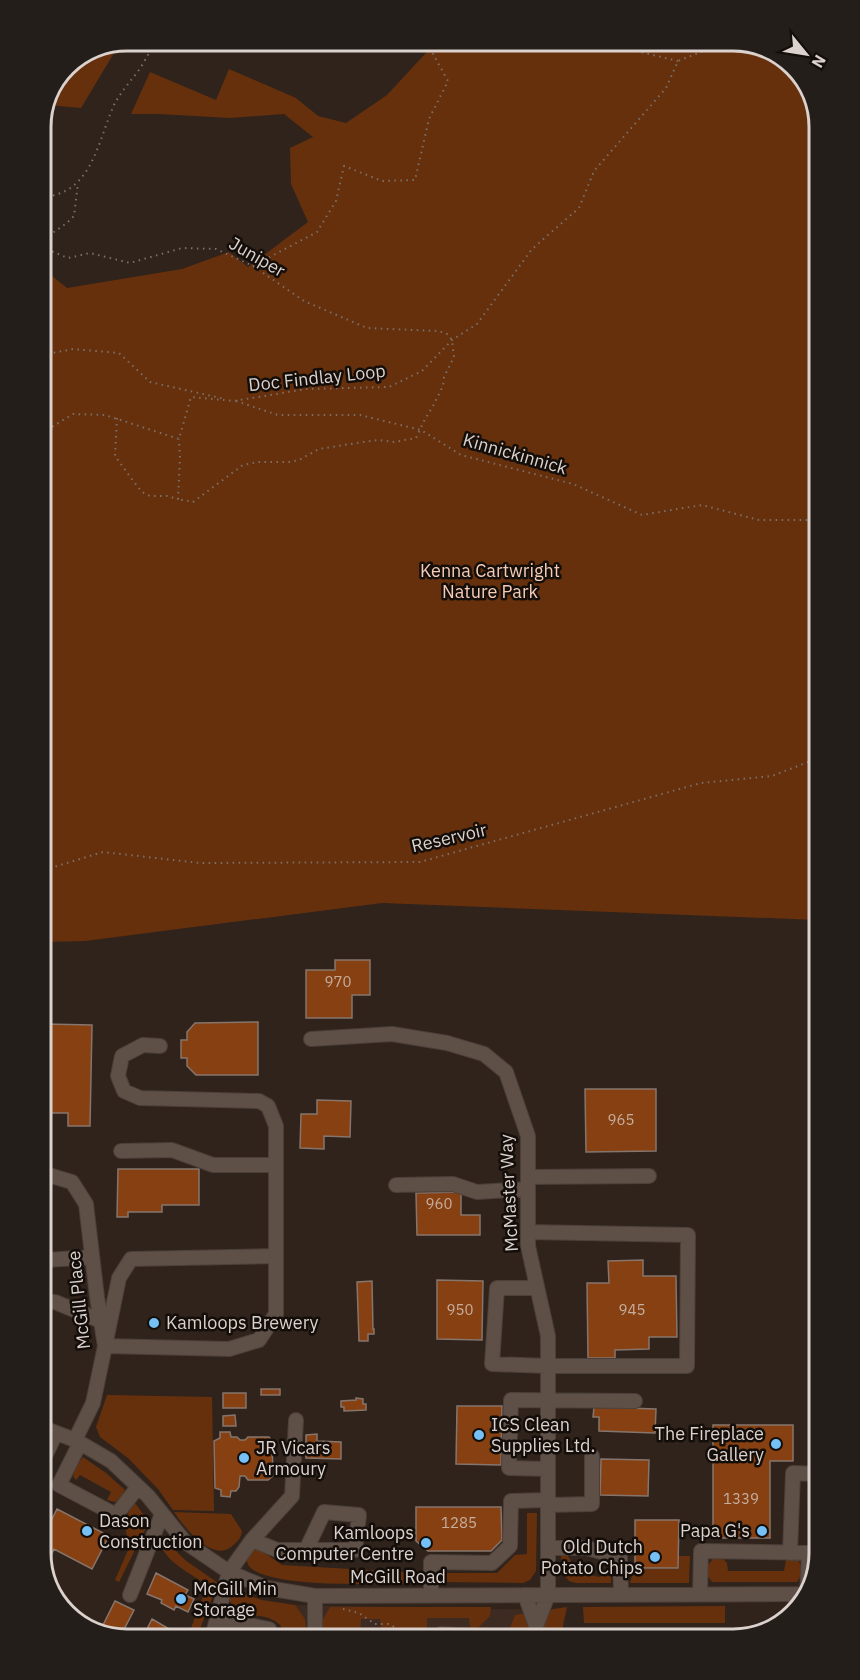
<svg xmlns="http://www.w3.org/2000/svg" width="860" height="1680" viewBox="0 0 860 1680" font-family="'IBM Plex Sans',sans-serif">
	<style>
		.built { fill: #3d2a20 }
		.green { fill: #66300d }
		.building { fill: #864011; stroke: #86756c; stroke-width: 1.5 }
		.lines { fill: none; stroke-linecap: round; stroke-linejoin: round }
		.minor-casing { stroke: #4b3f3a; stroke-width: 16 }
		.path { stroke: #7b6f69; stroke-width: 2; stroke-dasharray: 1.5 4.5; stroke-linecap: butt }
		.minor { stroke: #5e4f47; stroke-width: 14 }
		.poi-dot { fill: #75c0f6; stroke: #140e0a; stroke-width: 2 }
		.labels { text-anchor: middle; stroke-width: 5; stroke-linejoin: round; paint-order: stroke }
		.number-label { font-size: 15px; fill: #c6ad9e }
		.street-label { font-size: 18px; fill: #dbd1cd; stroke: #140e0a }
		.park-label { font-size: 18px; fill: #f6ccb6; stroke: #140e0a }
		.poi-label { font-size: 18px; fill: #dbd1cd; stroke: #140e0a; text-anchor: start }
		.rim { fill: none; stroke: #dbd1cd; stroke-width: 3 }
	</style>
	<rect width="100%" height="100%" fill="#30231b"/>
	<!-- built -->
	<path class="built" d="M295 1605 554 1610 553 1635 290 1638Z"/>
	<!-- green -->
	<path class="green" d="M437 41H739L785 58 813 94 817 920 382 903 85 941 44 942 41 267 67 288 182 269 229 252 248 267 308 222 291 184 290 148 313 137 284 114 230 118 159 114H131L150 72 216 100 229 69 296 98 318 116 346 123 387 95Z
		M120 43 81 108 48 105 66 66Z
		M107 1395 212 1397 214 1511 173 1510 158 1489 128 1458 100 1437 96 1427Z
		M83 1457 106 1473 125 1490 121 1498 115 1502 107 1500 111 1492 80 1475 76 1480 73 1476 77 1465Z
		M135 1503 149 1522 119 1582 115 1580 129 1548 125 1526 130 1506Z
		M174 1512 231 1514 242 1531C241 1539 237 1542 231 1547 212 1562 184 1527 174 1512Z
		M527 1513H537L536 1571 530 1580 523 1583 441 1582V1573H497L515 1555 527 1554Z
		M161 1536 185 1560 218 1583 196 1639H187L207 1585C191 1573 156 1558 161 1536Z
		M252 1549H259L282 1565 419 1573 420 1583C403 1583 214 1594 252 1549Z
		M561 1554H567C575 1570 583 1574 600 1577L611 1570V1583H576L569 1581 562 1573Z
		M679 1556H690L689 1583H630L634 1569H679Z
		M793 1558 798 1560C803 1567 802 1575 797 1582H712L707 1575V1566L713 1559H723L727 1563 728 1571H784L786 1560Z
		M230 1589 262 1600 295 1605 305 1619 307 1637 279 1638 281 1626C263 1606 225 1627 230 1589Z
		M725 1606V1623H584L583 1607Z
		M330 1607H491L490 1616 477 1629 470 1628 469 1618H427V1636L390 1637V1633H376L375 1630H381L380 1619H361L360 1637H322L323 1619Z
		M567 1607 561 1635 510 1636V1628L515 1615Z"/>
	<!-- building -->
	<path class="building" d="M335 960H370V995H352V1018H306V970H335Z
		M258 1022V1075H196L187 1066V1058H181V1040H187V1032L195 1023Z
		M45 1024 92 1025 90 1126H68V1113H45Z
		M585 1089H656V1151L586 1152Z
		M317 1100 351 1101 350 1137 324 1136V1149L300 1148 301 1114H317Z
		M118 1169H199V1205H162V1212H128V1217H117Z
		M461 1192V1215H480V1235H417L416 1193Z
		M643 1260V1276H676L677 1337H649V1349L615 1350V1358H588L587 1283H609L608 1261Z
		M437 1280 483 1281 482 1340 437 1339Z
		M372 1281 373 1329H374V1334H368V1341H359L357 1282Z
		M261 1389H280V1395H261Z
		M223 1393H246V1408H223Z
		M356 1398 363 1399V1404H366V1410L344 1411V1407H341V1401L356 1400Z
		M457 1406H502L501 1465 456 1464Z
		M594 1407 656 1409 655 1433 599 1431V1417H593Z
		M235 1415 236 1426H223V1416Z
		M713 1425H793V1461H770V1538H713Z
		M220 1432H230L231 1437H237L240 1440H245L248 1437H269L272 1441 273 1476 268 1480H248L245 1476H240L239 1487 236 1491H231L230 1497 221 1496V1490L215 1488 214 1441 220 1438Z
		M317 1434V1441L341 1442V1459L306 1458V1435Z
		M601 1459 649 1460 648 1496 600 1495Z
		M416 1507H501L502 1540 491 1551H428L416 1541Z
		M57 1509 109 1536 92 1569 54 1549 47 1565V1529Z
		M635 1520H679L678 1568H635Z
		M156 1573 188 1590 185 1595 194 1599 188 1612 176 1606 174 1610 161 1603 162 1600 147 1594Z
		M115 1601 134 1610 119 1639 100 1631Z
		M152 1619 171 1630 166 1639H142Z"/>
	<g class="lines">
		<!-- minor casing -->
		<g class="minor-casing">
			<path id="minor" d="M311 1039 392 1034 447 1043 484 1054 506 1072 528 1136V1246L548 1336V1595L536 1626
				M160 1046 143 1045 122 1056 118 1076 124 1091 140 1098 259 1101 268 1106 276 1126V1314L259 1340 229 1349 105 1346 119 1278 131 1259 276 1256
				M121 1151 172 1150 213 1165H276
				M45 1174 72 1182 86 1204 97 1297 105 1346 93 1403 75 1440
				M528 1177 649 1176
				M396 1185 453 1184 477 1192 528 1189
				M528 1232 688 1235 687 1366H548L492 1364 497 1288H537
				M46 1260 92 1257
				M46 1302H55L101 1321
				M46 1429 75 1440 111 1461 148 1496 185 1542 229 1572 267 1588 315 1596 807 1594
				M80 1443 59 1485 116 1515 138 1487
				M46 1454 56 1433
				M548 1469 509 1468 511 1400 635 1401
				M548 1505 592 1504V1456
				M252 1540 277 1550H355L359 1515 324 1512 306 1550
				M548 1548H587L620 1557 621 1594
				M790 1553 793 1473 819 1474
				M700 1594 701 1551 819 1553
				M807 1594 809 1553
				M130 1595 162 1514
				M431 1595V1562L492 1563 510 1546 511 1501 548 1500
				M525 1595 536 1626V1635
				M217 1619 269 1629
				M441 1634 475 1636
				M315 1637V1596
				M212 1638 229 1572 252 1540 292 1496 296 1420"/>
		</g>
		<!-- path -->
		<path class="path" d="M595 41 678 61
			M41 197C92 195 97 143 114 105 121 91 132 80 141 67 147 57 151 48 160 41
			M42 246 51 234 67 223 74 216 78 183
			M41 247 68 258 90 253 130 263 182 248 216 249 253 266 304 301 367 328 439 331 447 334 452 340 454 357 444 377 443 386 433 406 425 419 416 438 394 442 379 440 363 442 319 449 299 460 289 462H258L243 465 193 502 178 499
			M253 266 317 232 336 201 344 166 382 181 415 180 429 119 448 81 426 41
			M42 355 73 349 119 353 150 382 225 399
			M236 401 278 415H360L421 430 461 455 573 484 642 515 702 505 759 520H815
			M117 418 115 456 134 482 142 492 150 496H167L178 499 180 458 179 439
			M42 433 73 414 105 415 179 439 191 397 234 401 306 389 389 387 422 371 452 340 477 324 532 249 579 208 594 171 666 88 678 61 729 41
			M44 870 103 852 200 863 420 862 701 783 772 776 816 759
			M343 1609 359 1613 375 1624H388L407 1633 427 1634"/>
		<!-- minor -->
		<use href="#minor" class="minor"/>
	</g>
	<!-- markers -->
	<g class="poi-dot">
		<circle cx="154" cy="1323" r="6"/>
		<circle cx="479" cy="1435" r="6"/>
		<circle cx="776" cy="1444" r="6"/>
		<circle cx="244" cy="1458" r="6"/>
		<circle cx="87" cy="1531" r="6"/>
		<circle cx="762" cy="1531" r="6"/>
		<circle cx="426" cy="1543" r="6"/>
		<circle cx="655" cy="1557" r="6"/>
		<circle cx="181" cy="1599" r="6"/>
	</g>
	<g class="labels">
		<!-- number labels -->
		<g class="number-label">
			<text x="338" y="987">970</text>
			<text x="621" y="1125">965</text>
			<text x="439" y="1209">960</text>
			<text x="460" y="1315">950</text>
			<text x="632" y="1315">945</text>
			<text x="741" y="1504">1339</text>
			<text x="459" y="1528">1285</text>
		</g>
		<!-- street labels -->
		<g class="street-label">
			<text transform="translate(257 257) rotate(30)" y="6">Juniper</text>
			<text transform="translate(317 378) rotate(-6)" y="6">Doc Findlay Loop</text>
			<text transform="translate(515 454) rotate(16)" y="6">Kinnickinnick</text>
			<text transform="translate(449 838) rotate(-13)" y="6">Reservoir</text>
			<text transform="translate(509 1193) rotate(-93)" y="6">McMaster Way</text>
			<text transform="translate(79 1300) rotate(-96)" y="6">McGill Place</text>
			<text x="398" y="1583">McGill Road</text>
		</g>
		<!-- park labels -->
		<g class="park-label">
			<text x="490" y="577">Kenna Cartwright<tspan x="490" dy="21">Nature Park</tspan></text>
		</g>
		<!-- poi labels -->
		<g class="poi-label">
			<text x="166" y="1329">Kamloops Brewery</text>
			<text x="491" y="1431">ICS Clean<tspan x="491" dy="21">Supplies Ltd.</tspan></text>
			<text x="764" y="1440" text-anchor="end">The Fireplace<tspan x="764" dy="21">Gallery</tspan></text>
			<text x="256" y="1454">JR Vicars<tspan x="256" dy="21">Armoury</tspan></text>
			<text x="99" y="1527">Dason<tspan x="99" dy="21">Construction</tspan></text>
			<text x="750" y="1537" text-anchor="end">Papa G's</text>
			<text x="414" y="1539" text-anchor="end">Kamloops<tspan x="414" dy="21">Computer Centre</tspan></text>
			<text x="643" y="1553" text-anchor="end">Old Dutch<tspan x="643" dy="21">Potato Chips</tspan></text>
			<text x="193" y="1595">McGill Min<tspan x="193" dy="21">Storage</tspan></text>
		</g>
	</g>
	<!-- crop -->
	<path d="M0 0H860V1680H0ZM127 51H733A76 76 0 0 1 809 127V1553A76 76 0 0 1 733 1629H127A76 76 0 0 1 51 1553V127A76 76 0 0 1 127 51Z" fill="#241e1a" fill-rule="evenodd"/>
	<path class="rim" d="M127 51H733A76 76 0 0 1 809 127V1553A76 76 0 0 1 733 1629H127A76 76 0 0 1 51 1553V127A76 76 0 0 1 127 51Z"/>
	<!-- north arrow -->
	<g transform="translate(806 54) rotate(120)" stroke="#140e0a" stroke-width="4.5" paint-order="stroke">
	<path d="M0-4.5L10 22L0 15L-10 22Z" fill="#dbd1cd"/>
	<text y="-9" font-size="16" font-weight="bold" text-anchor="middle" fill="#dbd1cd">N</text>
	</g>
</svg>
